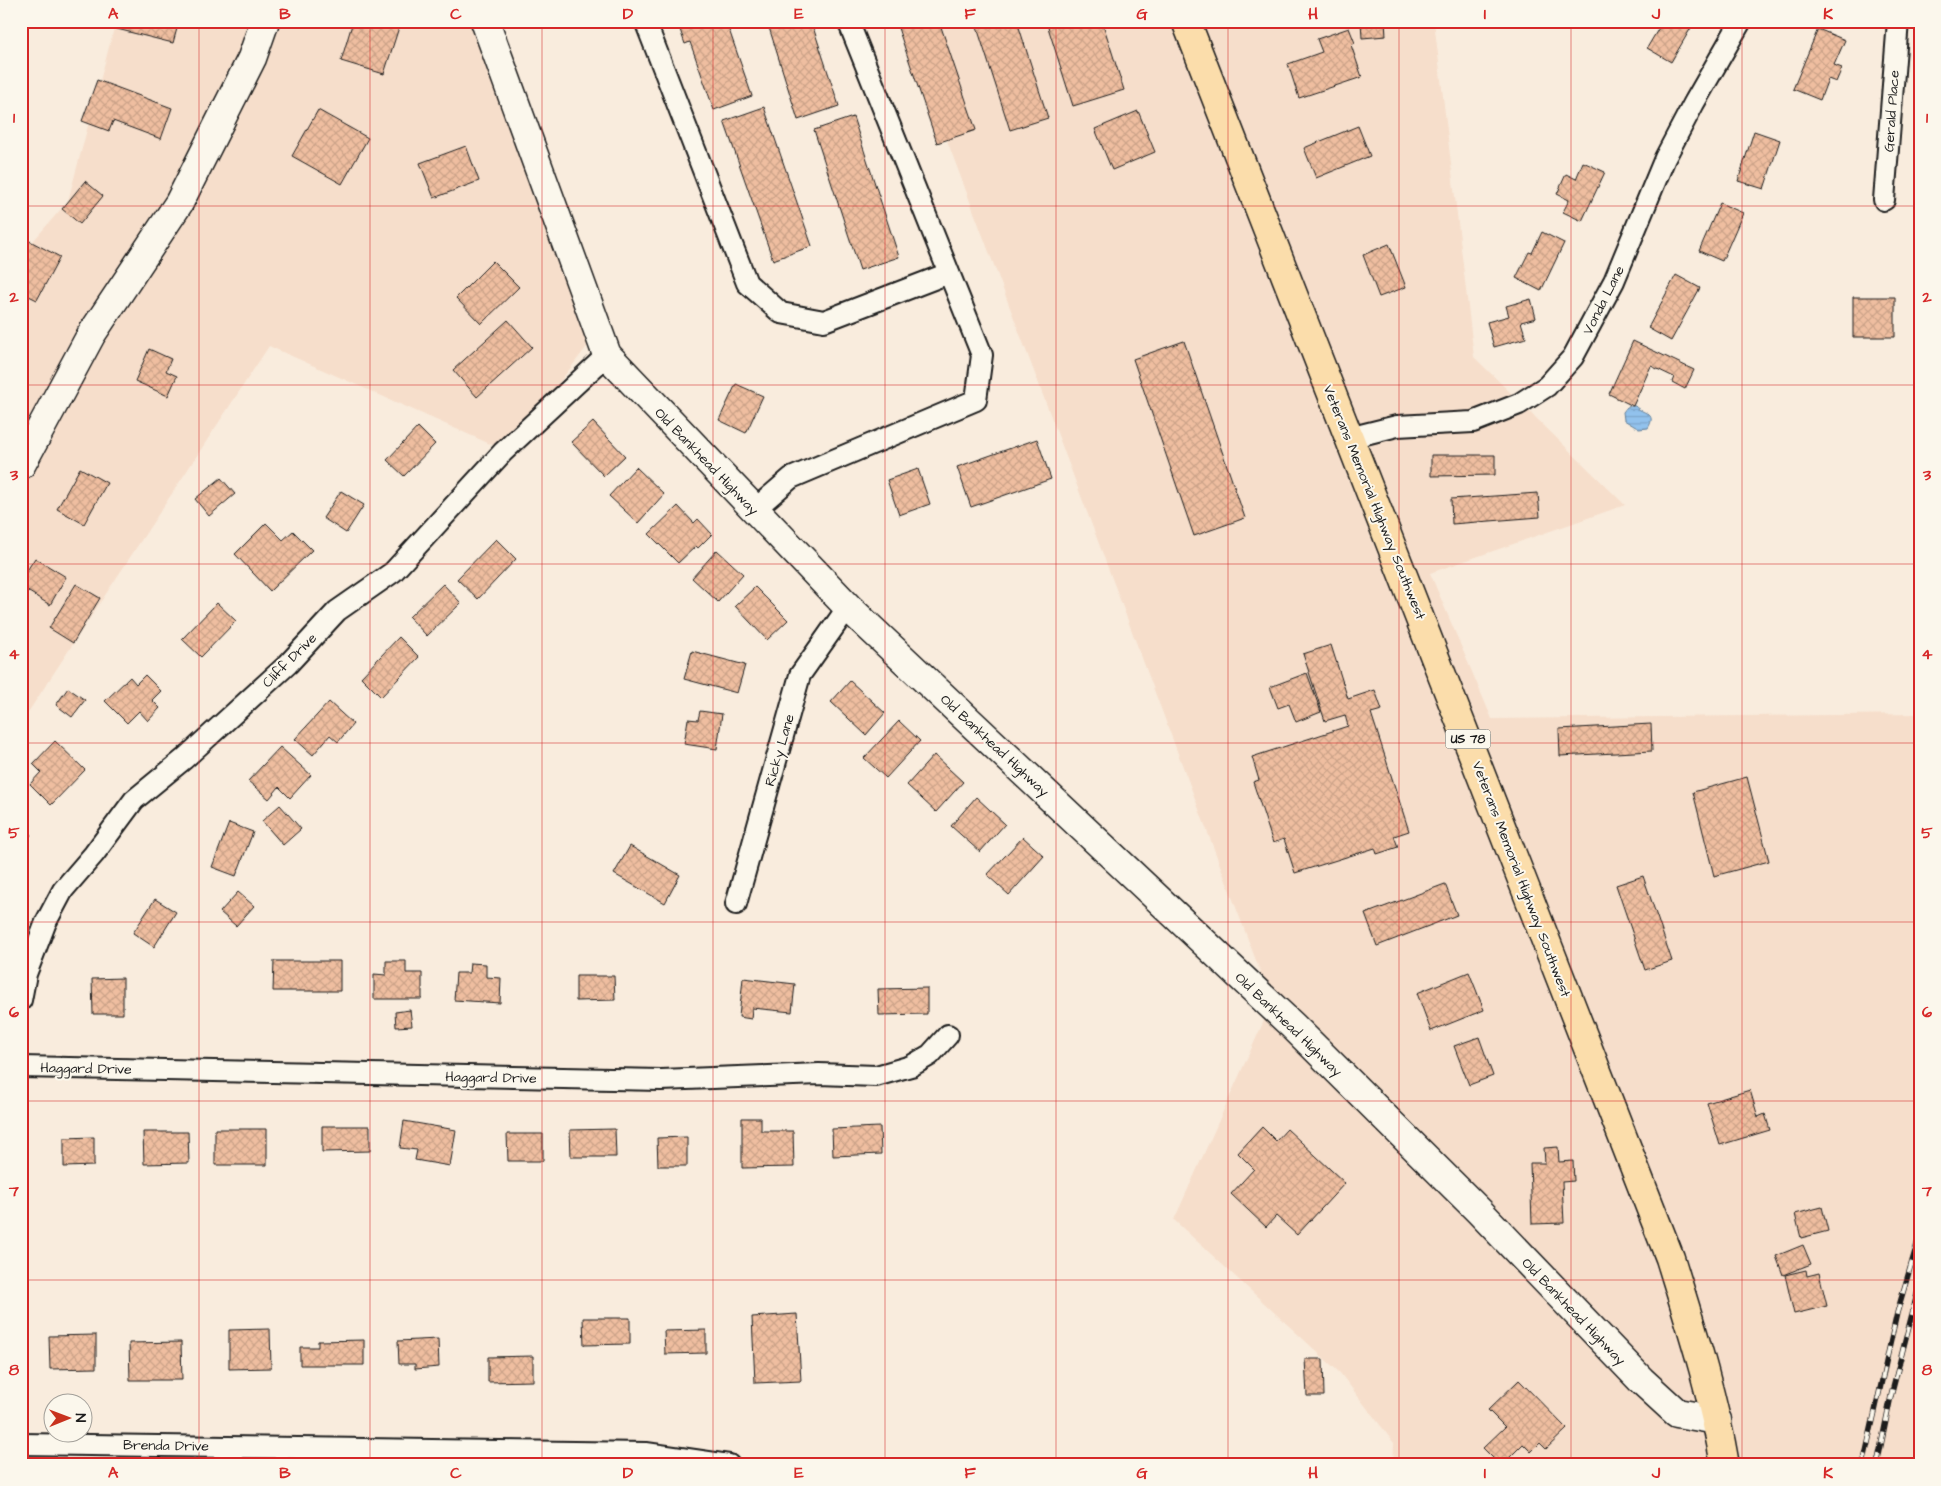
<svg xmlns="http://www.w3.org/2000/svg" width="1941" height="1486" viewBox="0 0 1941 1486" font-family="'Architects Daughter',sans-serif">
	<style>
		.built { fill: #f6decb }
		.water { fill: url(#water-rules); stroke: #638099 }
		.building { fill: url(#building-cross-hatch); stroke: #1c1c1c }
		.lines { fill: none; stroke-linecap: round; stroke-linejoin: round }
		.street-casing { stroke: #1c1c1c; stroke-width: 24 }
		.secondary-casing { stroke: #1c1c1c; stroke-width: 31 }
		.primary-casing { stroke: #1c1c1c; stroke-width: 31 }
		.street { stroke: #fbf7ec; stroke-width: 20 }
		.secondary { stroke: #fbf7ec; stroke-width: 28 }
		.primary { stroke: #fbddab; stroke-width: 28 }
		.rail-casing { stroke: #1c1c1c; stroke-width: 5.5 }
		.rail { stroke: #fbf7ec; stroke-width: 4; stroke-dasharray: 11; stroke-linecap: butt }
		.grid { fill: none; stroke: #d62828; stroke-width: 1; stroke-opacity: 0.55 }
		.labels { text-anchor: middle; stroke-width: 4; stroke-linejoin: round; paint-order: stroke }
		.shield { fill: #fbf7ec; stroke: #5f5e5a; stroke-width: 1 }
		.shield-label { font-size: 12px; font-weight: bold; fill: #1c1c1c }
		.street-label { font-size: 14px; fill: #1c1c1c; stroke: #fbf7ec }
		.neatline { fill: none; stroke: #d62828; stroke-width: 2 }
		.grid-label { font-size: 16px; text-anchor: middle; font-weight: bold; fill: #d62828 }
	</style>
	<defs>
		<pattern id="water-rules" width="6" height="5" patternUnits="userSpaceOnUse" patternTransform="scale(1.25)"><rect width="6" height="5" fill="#92c2ed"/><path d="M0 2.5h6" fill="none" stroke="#7da6cb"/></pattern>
		<pattern id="building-cross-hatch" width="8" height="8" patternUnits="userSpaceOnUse" patternTransform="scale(1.25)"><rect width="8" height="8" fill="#efbea0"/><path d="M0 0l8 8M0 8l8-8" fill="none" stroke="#cca389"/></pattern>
	</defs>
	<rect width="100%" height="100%" fill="#f9ecdd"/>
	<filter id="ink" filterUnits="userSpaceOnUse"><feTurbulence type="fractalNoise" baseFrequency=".02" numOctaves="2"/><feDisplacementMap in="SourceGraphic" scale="10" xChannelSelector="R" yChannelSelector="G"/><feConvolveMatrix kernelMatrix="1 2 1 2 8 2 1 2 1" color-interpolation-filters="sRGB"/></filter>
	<g filter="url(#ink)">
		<!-- built -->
		<path class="built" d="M116 21H491L603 326 506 451 269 346 21 723V255L68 201Z
			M902 21H1434L1474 357 1625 505 1430 573 1492 719 1920 714V1465H1393L1394 1443 1340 1373 1174 1220 1272 1003Z"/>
		<!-- water -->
		<path class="water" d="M1635 406C1642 414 1658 412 1648 428L1639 429 1624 420 1623 412 1627 407Z"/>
		<!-- building -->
		<path class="building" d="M115 21H179L173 43 113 28Z
			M353 21H390L400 24 384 74 341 61Z
			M677 21H726L752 96 714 110 690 42 685 44Z
			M767 21H811L839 106 798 120Z
			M908 21H939L976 130 937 143 897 25Z
			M975 21H1017L1048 118 1010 130Z
			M1046 21H1102L1124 90 1073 106Z
			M1361 21H1385L1386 36 1362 38Z
			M1663 21H1695L1671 62 1647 48Z
			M1349 28 1355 43 1351 45 1362 77 1299 98 1288 64 1322 52 1317 39Z
			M1818 29 1845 40 1834 65 1842 68 1836 82 1828 79 1820 100 1793 89Z
			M97 80 172 108 161 139 113 121 109 131 82 121Z
			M764 107 812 246 773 260 724 121Z
			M318 110 368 138 342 184 292 156Z
			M1138 111 1155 152 1112 170 1095 129Z
			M853 117 899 257 860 270 814 130Z
			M1358 126 1370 156 1316 178 1304 148Z
			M1754 131 1780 140 1764 189 1738 181Z
			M466 146 479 181 434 198 420 163Z
			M1583 162 1605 172 1582 221 1563 212 1569 200 1557 194 1566 174 1576 179Z
			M85 181 103 196 80 224 62 209Z
			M1720 203 1743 213 1722 261 1699 251Z
			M1542 232 1564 243 1541 291 1516 278 1529 252 1532 253Z
			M30 241 60 257 37 300 21 292V258Z
			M1389 244 1406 287 1379 297 1363 255Z
			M493 261 519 287 481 324 456 298Z
			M1676 275 1700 288 1671 341 1648 328Z
			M1853 297H1895V337H1853Z
			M1531 299 1536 318 1521 322 1526 338 1494 347 1487 322 1509 316 1506 306Z
			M508 320 532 347 477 397 453 370Z
			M1184 341 1245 518 1194 536 1133 359Z
			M1633 341 1694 370 1685 389 1672 382 1674 377 1651 366 1633 406 1609 394Z
			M149 349 171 359 166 371 177 376 168 396 135 381Z
			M736 384 763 396 746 433 719 420Z
			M593 422 625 456 604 476 571 442Z
			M418 427 435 444 404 476 387 460Z
			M1037 439 1051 479 971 507 957 467Z
			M1431 455H1495V475L1431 476Z
			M636 467 664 494 638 523 609 496Z
			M80 468 107 483 84 524 57 509Z
			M918 469 930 504 899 515 887 480Z
			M221 478 235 494 209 516 195 499Z
			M341 491 364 505 346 533 323 518Z
			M1538 493 1540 517 1452 524 1451 499Z
			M678 506 694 523 698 519 712 534 698 548 696 546 678 563 649 534Z
			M266 523 283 540 293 531 312 550 270 591 235 554Z
			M496 539 516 559 478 599 457 579Z
			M717 550 743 574 718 602 692 578Z
			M35 558 66 577 50 605 21 587V580Z
			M76 584 100 598 73 643 49 628Z
			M443 584 461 603 427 636 409 617Z
			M755 587 788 620 767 640 735 606Z
			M217 603 236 621 201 657 182 639Z
			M399 637 419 657 381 697 361 677Z
			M1331 645 1348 699 1375 690 1382 710 1371 713 1409 831 1394 836 1398 847 1377 854 1375 848 1295 873 1284 839 1273 843 1253 782 1259 780 1252 757 1348 726 1345 715 1325 721 1303 654Z
			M692 651 745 665 737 693 684 679Z
			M1307 673 1321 712 1296 722 1289 704 1278 708 1270 687Z
			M145 675 161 691 152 700 160 708 148 721 139 711 127 723 105 701 130 677 136 684Z
			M850 681 885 713 866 735 831 702Z
			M68 688 85 700 72 717 56 705Z
			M329 702 353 724 338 742 330 735 313 755 295 739Z
			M700 711 722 714 717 749 684 744 688 719 698 720Z
			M899 721 920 741 886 778 864 758Z
			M1651 724 1652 751 1560 756 1559 729Z
			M55 741 85 770 51 805 30 784 41 772 33 764Z
			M280 747 311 775 290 798 279 787 269 799 248 781Z
			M934 755 963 782 936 812 907 785Z
			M1747 777 1769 861 1714 876 1693 792Z
			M976 797 1005 824 980 852 951 826Z
			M280 805 301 829 283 845 262 821Z
			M229 823 253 832 236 876 212 867Z
			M21 826 31 835 21 845Z
			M1023 837 1044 856 1009 895 987 875Z
			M630 846 680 875 665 903 614 874Z
			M1643 876 1672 961 1645 970 1616 885Z
			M1445 884 1457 915 1377 946 1365 914Z
			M238 892 254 906 236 926 220 912Z
			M155 899 176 912 154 947 133 933Z
			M274 961H340V991H273Z
			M386 961H406V973H422V999H374V974L386 975Z
			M470 963 486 964V977L501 978 500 1003 454 1000 456 973H469Z
			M1469 972 1484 1010 1431 1031 1417 993Z
			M576 976H614L615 1000 576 1001Z
			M123 978V1014H93L92 979Z
			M743 978 795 984 792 1012 752 1008 751 1019 739 1017Z
			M927 988V1014L879 1015 878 989Z
			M410 1010 412 1026 396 1027 395 1012Z
			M1479 1037 1493 1076 1469 1085 1454 1046Z
			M1750 1090 1758 1117 1765 1114 1770 1130 1720 1145 1707 1103Z
			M742 1118H761V1131H793L794 1167 742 1168Z
			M404 1121 456 1130 450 1166 415 1160 417 1150 400 1148Z
			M322 1126H370V1151L322 1152Z
			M880 1127 881 1154 833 1156 832 1129Z
			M1262 1127 1276 1141 1287 1129 1345 1183 1297 1235 1276 1216 1266 1227 1231 1194 1254 1169 1238 1153Z
			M215 1129H267V1165H215Z
			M615 1129 616 1157H571L570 1130Z
			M143 1132H188L189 1163 144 1164Z
			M507 1134H543V1161H508Z
			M94 1137V1166L64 1167V1138Z
			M687 1137V1166H658L657 1138Z
			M1558 1147 1559 1162 1573 1161 1574 1181 1562 1182 1564 1223 1532 1224 1530 1163H1545L1544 1148Z
			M1822 1207 1828 1231 1801 1238 1795 1214Z
			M1803 1245 1811 1264 1783 1275 1776 1256Z
			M1806 1270 1807 1276 1819 1273 1827 1306 1794 1314 1785 1275Z
			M797 1314 801 1381 755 1383 752 1317Z
			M583 1318H630V1344L584 1345Z
			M270 1329 271 1368 229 1369V1330Z
			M706 1330V1353L665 1354 664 1331Z
			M96 1335V1368L50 1369 49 1336Z
			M438 1339 439 1367 415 1369V1364H399L398 1341Z
			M364 1340V1365H300V1347H318V1341Z
			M181 1342 182 1380H130L129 1343Z
			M533 1356V1381L488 1382V1357Z
			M1305 1359H1323L1324 1396H1307Z
			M1519 1380 1567 1429 1546 1449 1540 1443 1531 1452 1523 1444 1502 1465H1500L1483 1448 1505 1427 1488 1410Z"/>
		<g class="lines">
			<!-- street casing -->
			<g class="street-casing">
				<path id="street" d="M645 21 747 283 781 313 824 321 949 273
					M1884 200 1898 21
					M1349 438 1397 426 1473 422 1519 404 1547 386 1573 357 1614 281 1665 158 1694 103 1741 21
					M754 510 791 478 976 400 982 355 848 21
					M736 904 800 675 848 607
					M21 1000 26 974 46 922 63 890 94 854 134 800 184 759 288 664 337 611 393 572 503 452 607 355
					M21 1067 661 1080 819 1074 876 1076 911 1066 930 1055 948 1035
					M21 1444 646 1453 729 1465"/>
			</g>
			<!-- secondary casing -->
			<g class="secondary-casing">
				<path id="secondary" d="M485 21 607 355 848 607 1293 1026 1479 1211 1641 1380 1677 1413 1717 1420
					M21 465 91 335 179 203 252 58 265 21"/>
			</g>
			<!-- primary casing -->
			<g class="primary-casing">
				<path id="primary" d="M1186 21 1670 1258C1691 1326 1713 1394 1725 1465"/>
			</g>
			<!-- street -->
			<use href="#street" class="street"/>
			<!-- secondary -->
			<use href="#secondary" class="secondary"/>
			<!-- primary -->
			<use href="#primary" class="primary"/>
			<!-- rail casing -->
			<g class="rail-casing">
				<path id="rail" d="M1863 1465 1897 1313 1920 1234
					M1877 1465 1891 1396 1920 1283"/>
			</g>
			<!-- rail -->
			<use href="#rail" class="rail"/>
		</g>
	</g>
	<!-- grid -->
	<path class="grid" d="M199 21V1465M370 21V1465M542 21V1465M713 21V1465M885 21V1465M1056 21V1465M1228 21V1465M1399 21V1465M1571 21V1465M1742 21V1465M21 206H1920M21 385H1920M21 564H1920M21 743H1920M21 922H1920M21 1101H1920M21 1280H1920"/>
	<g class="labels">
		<!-- shield labels -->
		<rect class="shield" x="1445.5" y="729.5" width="45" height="19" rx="4"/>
		<g class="shield-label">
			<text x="1468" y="743">US 78</text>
		</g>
		<!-- street labels -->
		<g class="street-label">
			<text transform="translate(1891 111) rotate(-86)" y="5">Gerald Place</text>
			<text transform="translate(1603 300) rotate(-63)" y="5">Vonda Lane</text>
			<text transform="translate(707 461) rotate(46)" y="5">Old Bankhead Highway</text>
			<text transform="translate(1375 502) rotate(68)" y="5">Veterans Memorial Highway Southwest</text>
			<text transform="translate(289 660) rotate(-45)" y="5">Cliff Drive</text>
			<text transform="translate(995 745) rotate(43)" y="5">Old Bankhead Highway</text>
			<text transform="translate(779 750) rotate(-74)" y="5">Ricky Lane</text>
			<text transform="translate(1522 879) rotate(69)" y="5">Veterans Memorial Highway Southwest</text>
			<text transform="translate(1289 1024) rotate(44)" y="5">Old Bankhead Highway</text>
			<text transform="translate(86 1068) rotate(1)" y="5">Haggard Drive</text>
			<text transform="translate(491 1077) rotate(1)" y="5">Haggard Drive</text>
			<text transform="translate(1574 1311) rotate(46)" y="5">Old Bankhead Highway</text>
			<text transform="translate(166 1445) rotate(1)" y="5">Brenda Drive</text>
		</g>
	</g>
	<!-- margin -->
	<rect width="1941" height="1486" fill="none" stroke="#fbf7ec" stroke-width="55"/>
	<!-- north arrow -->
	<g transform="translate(68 1418) rotate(89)"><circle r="24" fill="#fbf7ec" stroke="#a29f99"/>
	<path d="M0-4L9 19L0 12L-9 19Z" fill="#c8321e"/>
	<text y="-8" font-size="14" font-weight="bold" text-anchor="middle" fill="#1c1c1c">N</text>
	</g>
	<rect x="28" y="28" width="1886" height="1430" class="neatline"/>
	<g class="grid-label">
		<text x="113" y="19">A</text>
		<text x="285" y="19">B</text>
		<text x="456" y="19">C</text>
		<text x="628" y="19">D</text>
		<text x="799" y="19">E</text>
		<text x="970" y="19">F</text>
		<text x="1142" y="19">G</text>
		<text x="1313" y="19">H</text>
		<text x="1485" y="19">I</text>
		<text x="1656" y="19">J</text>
		<text x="1828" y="19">K</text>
		<text x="14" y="123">1</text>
		<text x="1927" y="123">1</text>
		<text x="14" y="302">2</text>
		<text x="1927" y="302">2</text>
		<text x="14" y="480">3</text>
		<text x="1927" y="480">3</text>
		<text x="14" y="659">4</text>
		<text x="1927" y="659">4</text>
		<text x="14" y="838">5</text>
		<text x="1927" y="838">5</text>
		<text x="14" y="1017">6</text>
		<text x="1927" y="1017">6</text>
		<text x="14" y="1196">7</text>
		<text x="1927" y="1196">7</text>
		<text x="14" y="1375">8</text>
		<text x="1927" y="1375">8</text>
		<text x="113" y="1478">A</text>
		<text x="285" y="1478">B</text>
		<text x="456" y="1478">C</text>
		<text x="628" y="1478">D</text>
		<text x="799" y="1478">E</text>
		<text x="970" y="1478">F</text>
		<text x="1142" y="1478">G</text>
		<text x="1313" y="1478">H</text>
		<text x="1485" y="1478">I</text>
		<text x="1656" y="1478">J</text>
		<text x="1828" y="1478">K</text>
	</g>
</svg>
